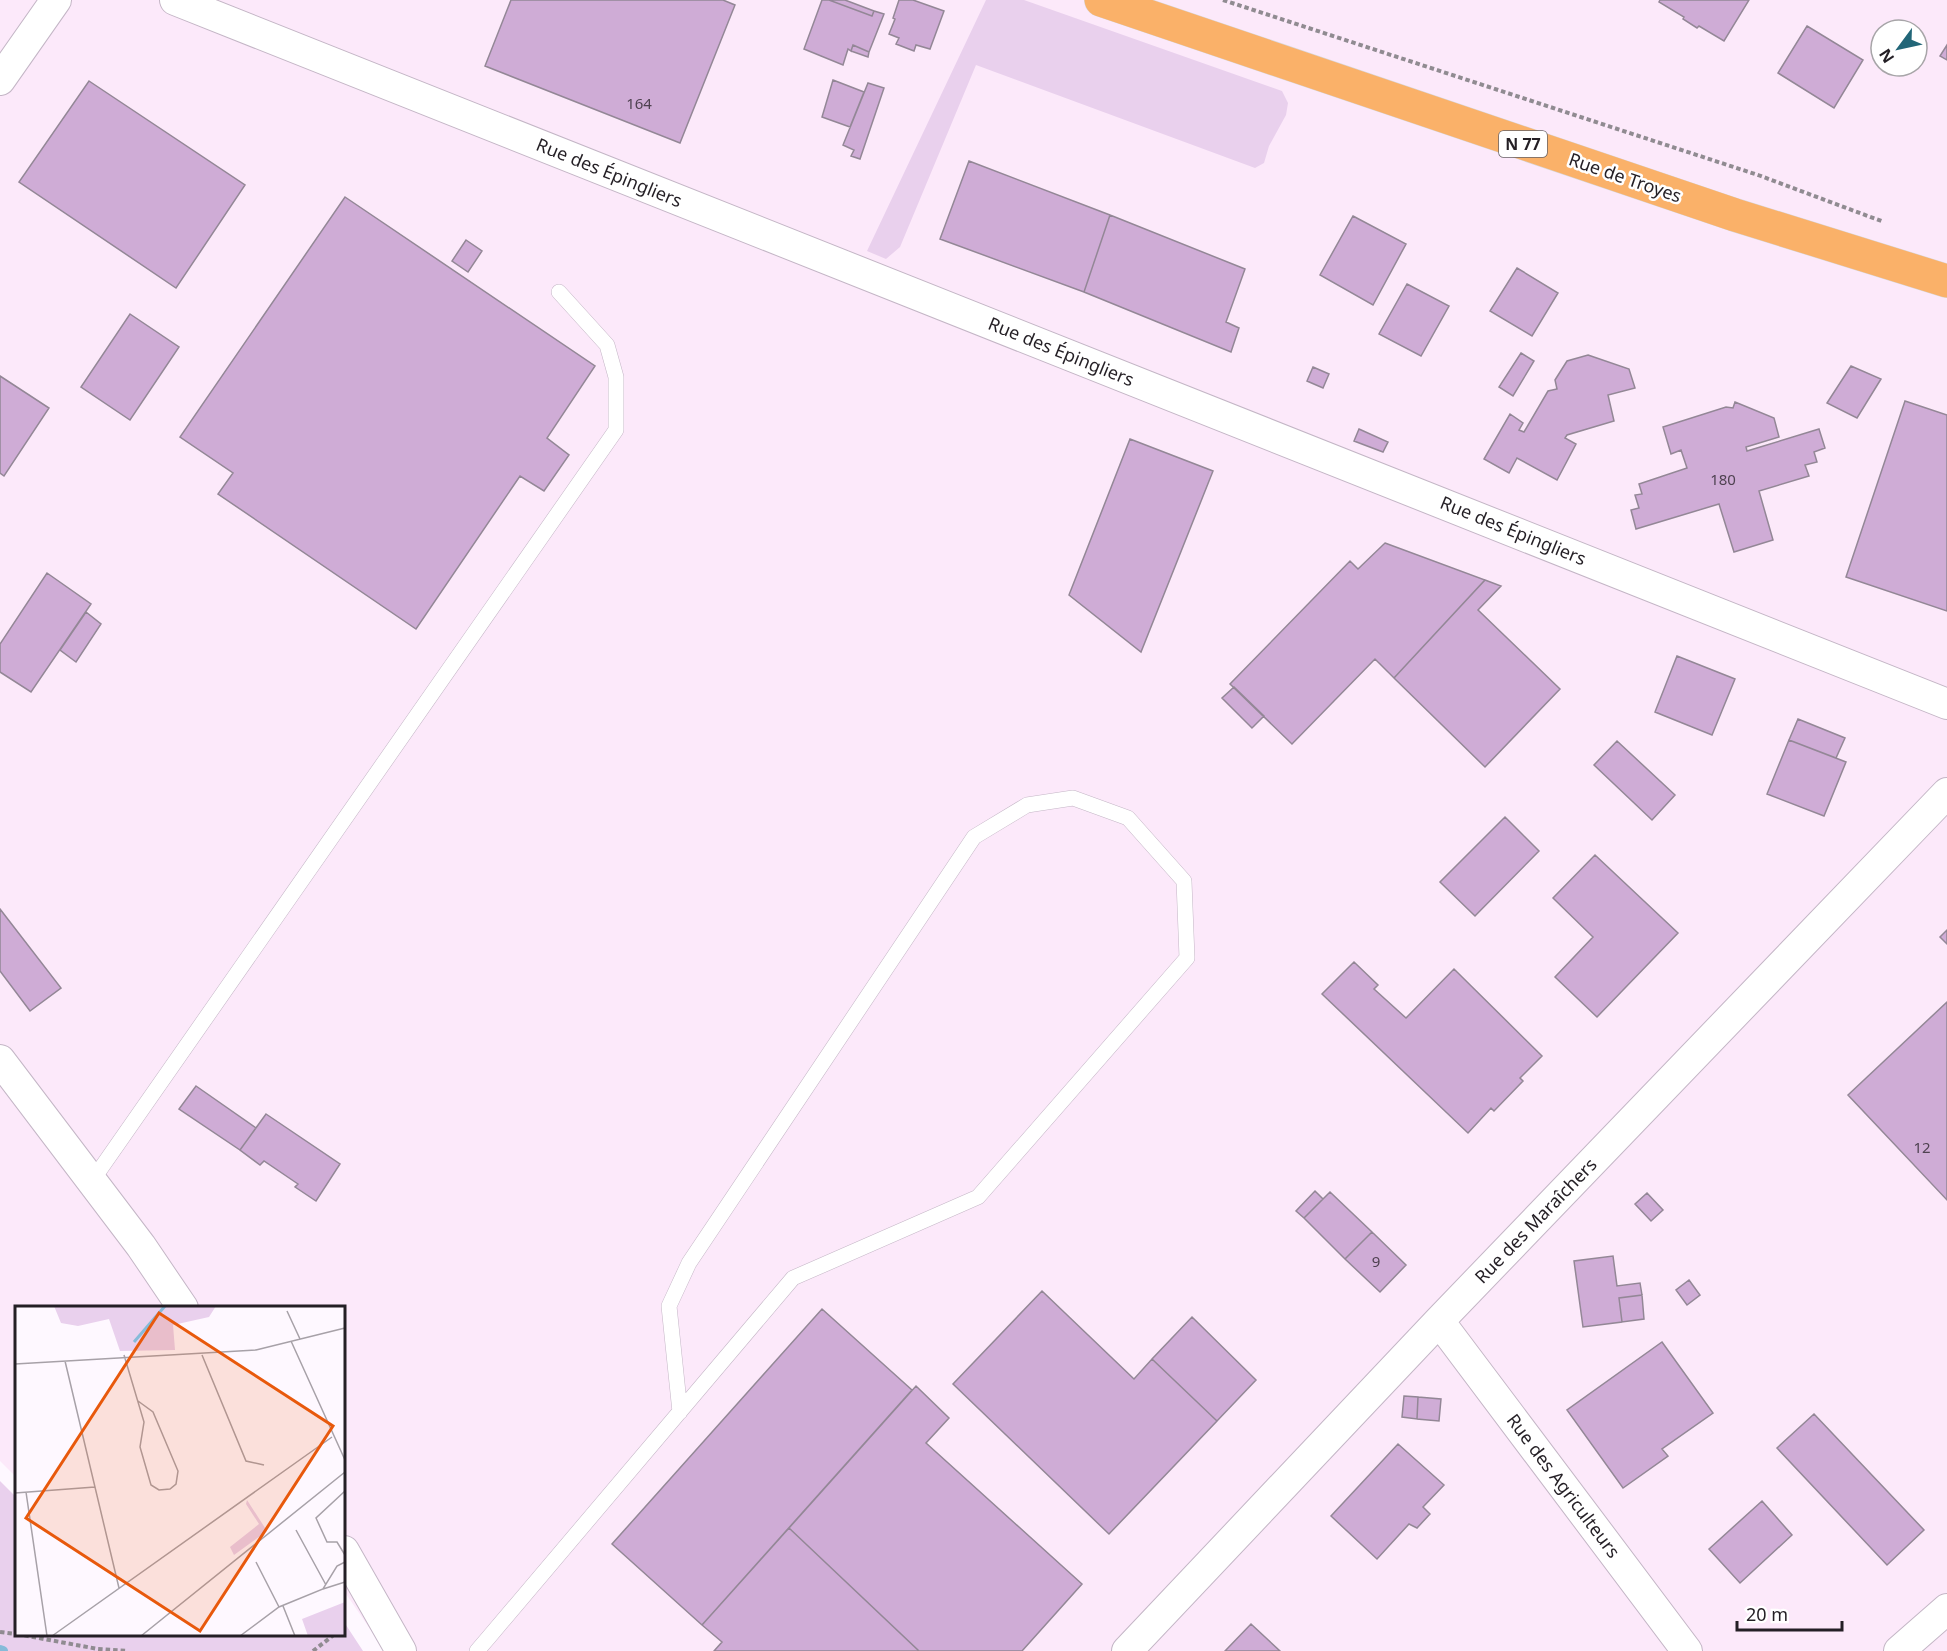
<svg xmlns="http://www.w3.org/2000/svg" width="1947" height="1651" viewBox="0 0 1947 1651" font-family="'Noto Sans',sans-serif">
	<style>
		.industrial { fill: #fce9fa; fill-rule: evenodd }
		.green { fill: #e9d0ed }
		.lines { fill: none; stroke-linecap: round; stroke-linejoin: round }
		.stream { stroke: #86bbd9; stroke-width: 10 }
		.building { fill: #cfacd6; stroke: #938796; stroke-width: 1.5 }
		.service-casing { stroke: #c4b6c6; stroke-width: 16 }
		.minor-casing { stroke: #c4b6c6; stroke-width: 32 }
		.primary-casing { stroke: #d8d7d8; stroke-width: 34 }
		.path { stroke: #908b91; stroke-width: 4; stroke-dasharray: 4.5 3; stroke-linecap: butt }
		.service { stroke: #fff; stroke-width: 15 }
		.minor { stroke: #fff; stroke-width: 30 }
		.primary { stroke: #fab169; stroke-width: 33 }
		.labels { text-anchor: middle; stroke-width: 5; stroke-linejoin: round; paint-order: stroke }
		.number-label { font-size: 15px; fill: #4f4251 }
		.shield { fill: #fff; stroke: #666266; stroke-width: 1.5 }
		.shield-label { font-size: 16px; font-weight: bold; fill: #241f25 }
		.street-label { font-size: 18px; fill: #241f25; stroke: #fff }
		.inset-river { fill: none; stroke: #86bbd9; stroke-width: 3 }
		.inset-road { fill: none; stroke: #a7a1a8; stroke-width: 1.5 }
		.view { fill: #e8590c; fill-opacity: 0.15; stroke: #e8590c; stroke-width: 3 }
		.inset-edge { fill: none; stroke: #241f25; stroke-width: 3 }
	</style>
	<rect width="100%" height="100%" fill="#fef8ff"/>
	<!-- industrial -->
	<path class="industrial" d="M0 0H1947V1651H385L344 1591V1308H16V1477L0 1461ZM1881 30H1917V66H1881Z"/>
	<!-- green -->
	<path class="green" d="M986 0H1024L1282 91 1288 103 1286 115 1269 146 1264 163 1255 168 976 65 900 247 886 259 867 251Z
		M0 1481 16 1497V1634H344V1622L363 1651H0Z"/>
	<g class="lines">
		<!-- stream -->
		<path class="stream" d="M0 1650 3 1651"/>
	</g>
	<!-- building -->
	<path class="building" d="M511 0H723L735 5 680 143 485 66Z
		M822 0H829L872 16 874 11 884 14 869 52 853 45 851 51 848 49 843 65 804 49Z
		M829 0H845L874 11 872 16Z
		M899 0H913L944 11 930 49 916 45 914 51 896 44 899 38 889 34 895 19 893 18Z
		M1660 0H1749L1724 41 1699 26 1697 28 1683 19 1684 17 1659 2Z
		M1807 26 1863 60 1834 108 1778 73Z
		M853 45 869 52 868 57 851 51Z
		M1947 45V60L1940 56Z
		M833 80 864 92 850 127 822 117Z
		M89 81 245 185 176 288 19 182Z
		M868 83 884 88 860 159 851 156 854 150 843 145Z
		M969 161 1110 215 1084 292 940 239Z
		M345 197 595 366 547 438 569 455 544 491 520 476 416 629 218 494 233 473 180 437Z
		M1110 215 1245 269 1226 322 1239 328 1231 352 1084 292Z
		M1353 216 1406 244 1373 305 1320 275Z
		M466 240 482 251 468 272 452 261Z
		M1517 268 1558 293 1532 336 1490 311Z
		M1407 284 1449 306 1421 356 1379 334Z
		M130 314 179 347 130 420 81 387Z
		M1521 353 1534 361 1513 396 1499 387Z
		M1588 355 1629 369 1635 388 1608 395 1614 421 1567 435 1565 438 1576 444 1557 480 1517 458 1509 473 1484 459 1510 414 1523 423 1519 430 1524 432 1548 391 1557 389 1555 380 1567 361Z
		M1851 366 1881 379 1857 418 1827 403Z
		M1313 367 1329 374 1323 388 1307 381Z
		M0 376 49 408 4 476 0 473Z
		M1905 401 1947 415V611L1846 577Z
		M1735 402 1774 418 1779 437 1746 447 1747 451 1819 429 1825 448 1814 452 1817 462 1805 465 1809 476 1759 491 1773 540 1734 552 1719 504 1636 529 1631 510 1639 508 1635 495 1642 494 1639 484 1687 468 1681 450 1671 454 1663 427 1726 407 1733 408Z
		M1359 429 1388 442 1383 452 1354 441Z
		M1130 439 1213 471 1141 652 1069 595Z
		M1385 543 1485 580 1394 678 1375 659 1292 744 1230 684 1350 561 1358 569Z
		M47 573 91 604 31 692 0 672V644Z
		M1485 580 1501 586 1478 610 1560 689 1485 767 1394 678Z
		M86 612 101 624 76 662 60 650Z
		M1677 656 1735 679 1712 735 1655 712Z
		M1234 687 1264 716 1252 728 1222 698Z
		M1798 719 1845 738 1836 758 1789 740Z
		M1789 740 1846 762 1824 816 1767 794Z
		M1617 741 1675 795 1652 820 1594 765Z
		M1505 817 1539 851 1475 916 1440 882Z
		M1595 855 1678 933 1597 1017 1555 977 1593 937 1553 898Z
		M0 909 61 988 30 1011 0 971Z
		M1947 930V944L1940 937Z
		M1354 962 1378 985 1374 989 1406 1018 1454 969 1542 1056 1520 1078 1523 1081 1494 1111 1491 1108 1468 1133 1322 994Z
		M1947 1002V1200L1848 1095Z
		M196 1086 256 1128 240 1150 179 1109Z
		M266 1114 340 1164 316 1201 295 1187 298 1184 264 1161 260 1165 240 1150Z
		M1315 1191 1323 1199 1304 1218 1296 1211Z
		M1330 1192 1372 1232 1345 1259 1304 1218Z
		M1647 1193 1663 1210 1651 1221 1635 1204Z
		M1372 1232 1406 1265 1380 1292 1345 1259Z
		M1613 1256 1617 1286 1640 1283 1642 1295 1619 1298 1622 1322 1583 1327 1574 1261Z
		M1689 1280 1700 1295 1687 1305 1676 1290Z
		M1042 1291 1134 1379 1152 1359 1217 1421 1109 1534 953 1384Z
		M1642 1295 1644 1319 1622 1322 1619 1298Z
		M822 1309 912 1390 702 1625 612 1544Z
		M1192 1317 1256 1380 1217 1421 1152 1359Z
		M1662 1342 1713 1413 1662 1449 1668 1456 1623 1488 1567 1410Z
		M916 1386 949 1418 926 1443 1082 1584 1022 1651H919L789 1528Z
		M1404 1396 1418 1397 1417 1419 1402 1417Z
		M1418 1397 1441 1399 1439 1421 1417 1419Z
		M1814 1414 1924 1530 1887 1565 1777 1448Z
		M1398 1444 1444 1485 1423 1507 1430 1514 1417 1528 1409 1524 1377 1559 1331 1516Z
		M1762 1501 1792 1535 1740 1583 1709 1549Z
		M789 1528 919 1651H714L722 1642 702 1625Z
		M1251 1624 1280 1651H1225Z"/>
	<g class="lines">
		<!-- service casing -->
		<g class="service-casing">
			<path id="service" d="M92 1181 616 430V377L607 345 559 292
				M477 1651 489 1637 793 1278 978 1197 1187 958 1184 881 1128 818 1073 798 1027 805 974 837 689 1263 669 1306 680 1412"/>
		</g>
		<!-- minor casing -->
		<g class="minor-casing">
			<path id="minor" d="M175 0 1947 704
				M0 80 56 0
				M0 1060 141 1246 183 1308
				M1439 1321 1687 1651
				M344 1551 401 1651
				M1127 1651 1439 1321 1947 793
				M1899 1651 1947 1609"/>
		</g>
		<!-- primary casing -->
		<g class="primary-casing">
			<path id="primary" d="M1101 0 1735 215 1947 281"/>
		</g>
		<!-- path -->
		<path class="path" d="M1223 0 1758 175 1884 222
			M0 1632 16 1634
			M17 1634 98 1649 127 1651
			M313 1651 335 1634"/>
		<!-- service -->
		<use href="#service" class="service"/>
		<!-- minor -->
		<use href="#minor" class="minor"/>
		<!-- primary -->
		<use href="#primary" class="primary"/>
	</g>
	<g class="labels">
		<!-- number labels -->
		<g class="number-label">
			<text x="639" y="109">164</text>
			<text x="1723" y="485">180</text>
			<text x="1922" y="1153">12</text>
			<text x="1376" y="1267">9</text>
		</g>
		<!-- shield labels -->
		<rect class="shield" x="1499" y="131" width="48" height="26" rx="4.5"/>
		<g class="shield-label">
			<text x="1523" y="150">N 77</text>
		</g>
		<!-- street labels -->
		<g class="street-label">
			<text transform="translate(609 173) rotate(22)" y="6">Rue des Épingliers</text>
			<text transform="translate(1625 178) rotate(19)" y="6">Rue de Troyes</text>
			<text transform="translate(1061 352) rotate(22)" y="6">Rue des Épingliers</text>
			<text transform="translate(1513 531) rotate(22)" y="6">Rue des Épingliers</text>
			<text transform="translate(1536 1221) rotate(-46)" y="6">Rue des Maraîchers</text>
			<text transform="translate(1563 1486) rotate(53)" y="6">Rue des Agriculteurs</text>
		</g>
	</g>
	<!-- overview -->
	<g transform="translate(15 1306)">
		<rect width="330" height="330" fill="#fef8ff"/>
		<path d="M39 0H201L194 11 158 19 160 44 105 45 94 13 63 20 46 17ZM232 194 252 225 219 249 215 241 244 218 231 198ZM330 296V330H293L287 313Z" fill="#e9d0ed"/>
		<path class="inset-river" d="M119 36 150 0"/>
		<path class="inset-road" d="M272 5 285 33M276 35 330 154M109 49 129 116 125 141 136 179 144 184 155 183 161 178 163 165 138 106 123 95M187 49 231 155 249 159M50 55 104 282M0 58 241 44 330 22M330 185 301 212 312 236H322L330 249M11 186 32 330M0 187 80 181M281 224 311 279M241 256 264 301M308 283 330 276M268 300 280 330M37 330 317 131M126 330 330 166M225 330 264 301 308 283 322 260 330 256"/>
		<path class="view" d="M144 7 318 120 185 325 11 212Z"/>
		<rect width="330" height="330" class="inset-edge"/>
	</g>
	<!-- north arrow -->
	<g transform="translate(1899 48) rotate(237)"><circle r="28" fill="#ffffff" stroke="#a7a5a8" stroke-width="1.5"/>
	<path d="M0-4.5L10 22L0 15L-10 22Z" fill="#226678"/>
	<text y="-9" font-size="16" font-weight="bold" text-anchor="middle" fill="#241f25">N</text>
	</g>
	<!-- scale -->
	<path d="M1737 1621v9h105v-9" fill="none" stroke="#241f25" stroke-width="3"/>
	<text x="1746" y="1621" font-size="18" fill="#241f25" stroke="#ffffff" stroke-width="4.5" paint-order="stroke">20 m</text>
</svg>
